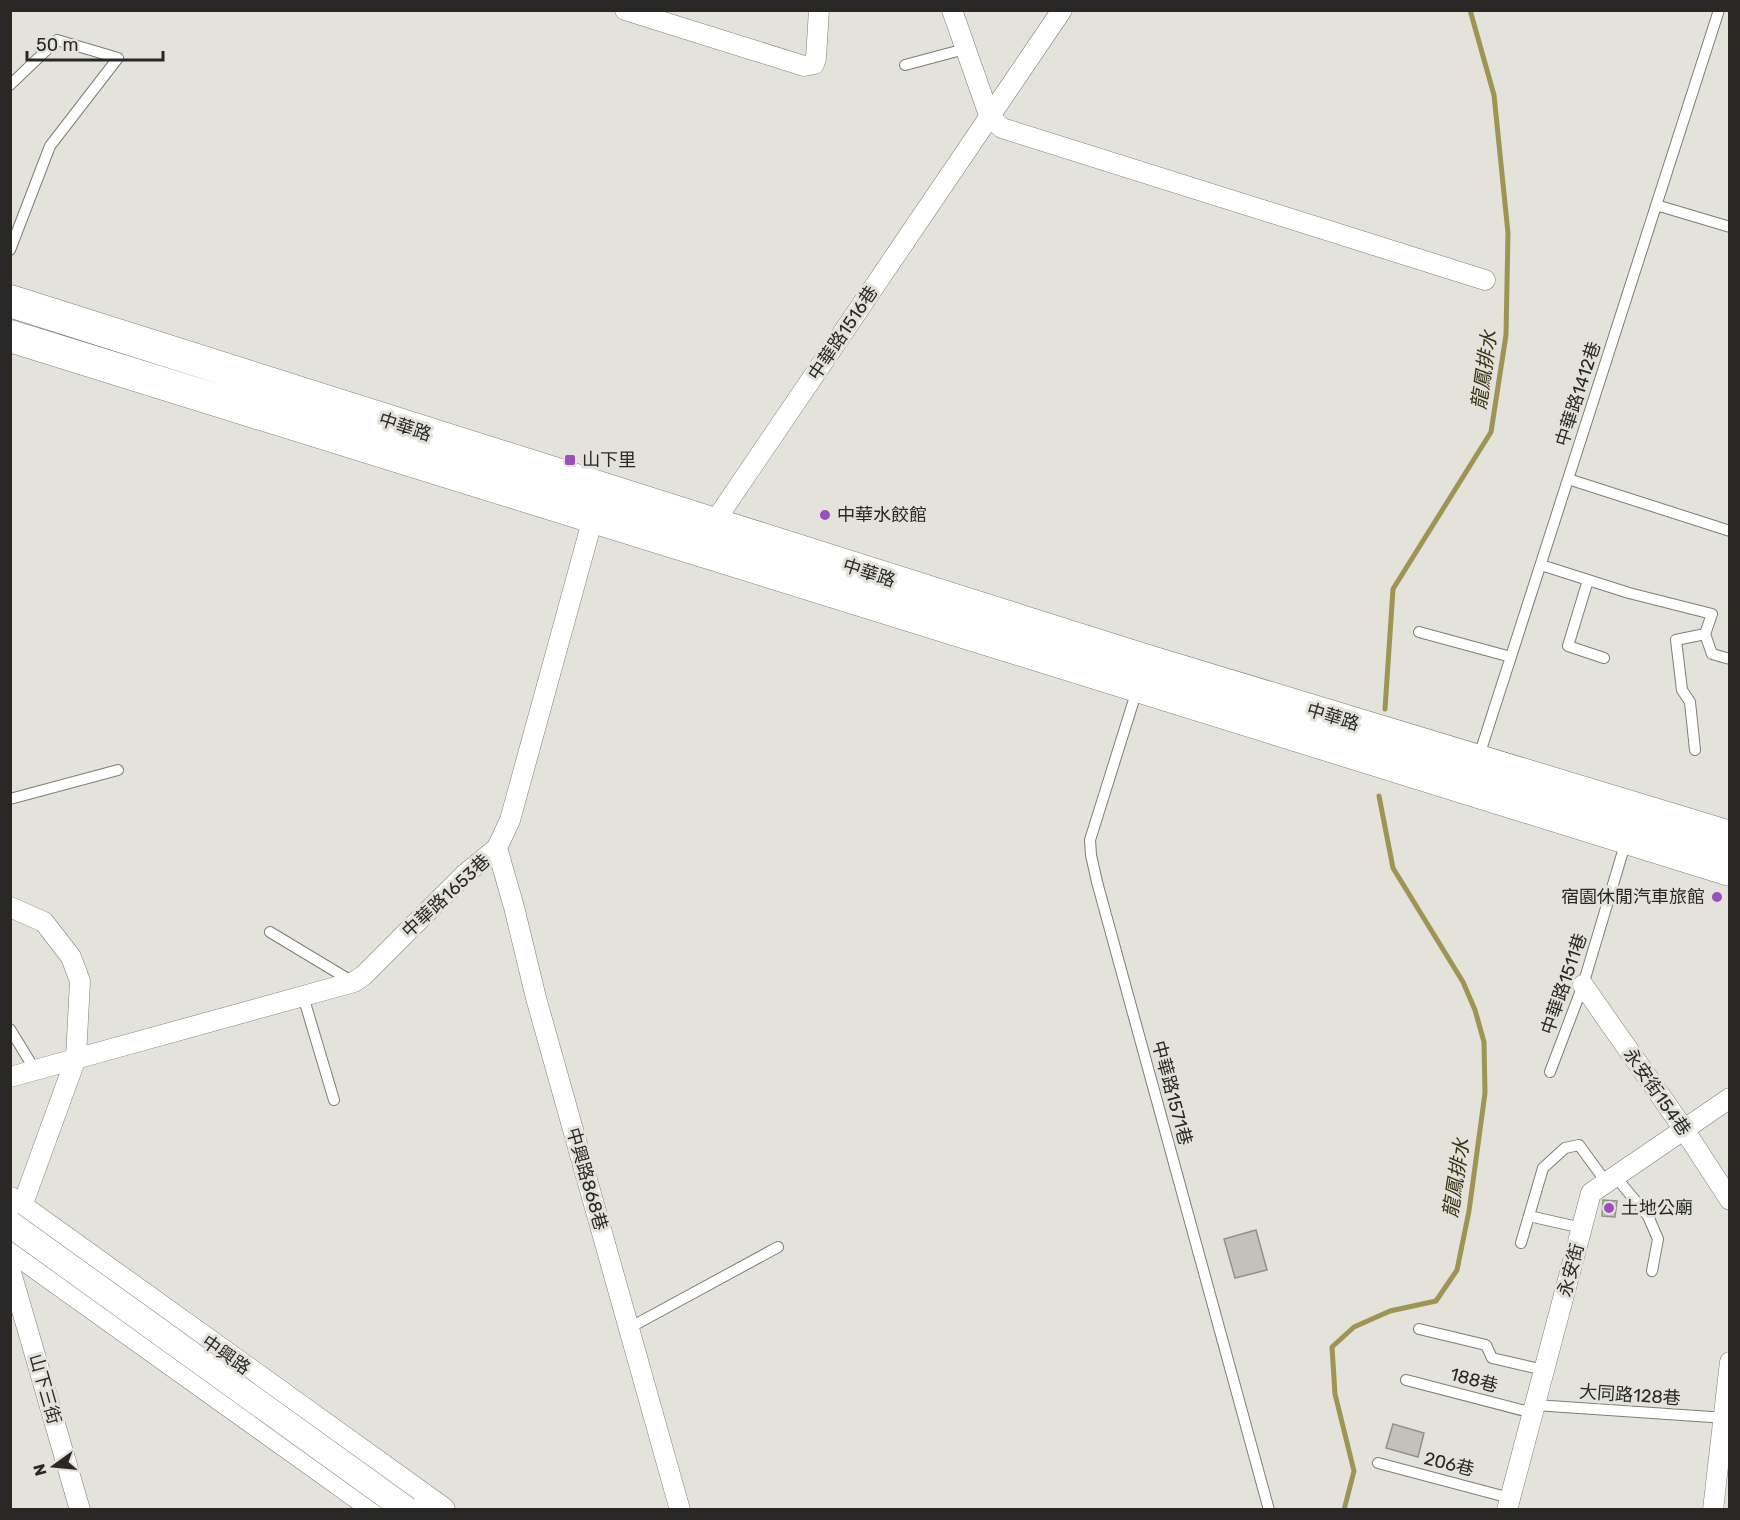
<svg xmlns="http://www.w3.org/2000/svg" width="1740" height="1520" viewBox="0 0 1740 1520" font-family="Rubik,'Noto Sans TC',sans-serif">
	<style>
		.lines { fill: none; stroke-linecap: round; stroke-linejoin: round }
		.stream { stroke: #9f9553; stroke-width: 5 }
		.building { fill: #c2c1ba; stroke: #91918a; stroke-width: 1.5 }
		.service-casing { stroke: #7e7e77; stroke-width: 12 }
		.minor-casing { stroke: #7e7e77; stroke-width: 21 }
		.tertiary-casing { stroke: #7e7e77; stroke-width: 27 }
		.primary-casing { stroke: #7e7e77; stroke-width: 33 }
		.service { stroke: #fff; stroke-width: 10 }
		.minor { stroke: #fff; stroke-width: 20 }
		.tertiary { stroke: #fff; stroke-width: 26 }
		.primary { stroke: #fff; stroke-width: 32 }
		.tertiary-bridge-casing { stroke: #7e7e77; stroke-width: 27; stroke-linecap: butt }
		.tertiary-bridge { stroke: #fff; stroke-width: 26 }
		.poi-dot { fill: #9d4ebe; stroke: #e3e2db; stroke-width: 2 }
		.labels { text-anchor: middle; stroke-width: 6; stroke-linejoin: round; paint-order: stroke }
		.street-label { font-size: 18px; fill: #292826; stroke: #e3e2db }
		.poi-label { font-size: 18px; fill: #292826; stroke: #e3e2db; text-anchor: start }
		.water-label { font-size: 20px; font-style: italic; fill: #393516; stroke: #e3e2db }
	</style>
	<rect width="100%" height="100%" fill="#e3e2db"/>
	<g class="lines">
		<!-- stream -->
		<path class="stream" d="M1385 709 1393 589 1491 432 1506 335 1508 233 1494 95 1470 10
			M1344 1510 1354 1471 1335 1394 1332 1347 1354 1327 1390 1311 1436 1301 1457 1270 1469 1211 1485 1093 1484 1042 1475 1010 1463 982 1393 868 1379 796"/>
	</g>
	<!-- building -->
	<path class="building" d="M1603 1200 1617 1201 1615 1217 1602 1216Z
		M1256 1230 1267 1270 1235 1278 1224 1239Z
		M1393 1424 1424 1433 1418 1457 1386 1448Z"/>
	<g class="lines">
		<!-- service casing -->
		<g class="service-casing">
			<path id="service" d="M905 65 965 49
				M10 85 57 40 118 58 50 146 10 250
				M1656 205 1730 227
				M1568 479 1730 531
				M1541 565 1629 593 1712 614 1705 634 1712 654 1730 659
				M1588 580 1568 646 1604 658
				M1419 632 1511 657
				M1137 690 1090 840 1091 855 1097 882 1269 1510
				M1695 750 1690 702 1682 690 1676 640 1705 634
				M1478 759 1719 10
				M10 799 118 770
				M270 932 353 982
				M303 996 334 1100
				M10 1029 35 1070
				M1550 1072 1583 985 1626 841
				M1615 1176 1648 1216 1658 1239 1652 1271
				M1529 1216 1582 1228
				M1521 1243 1543 1168 1565 1148 1579 1145 1606 1182
				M629 1328 778 1247
				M1419 1329 1486 1345 1492 1358 1544 1370
				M1406 1380 1533 1413
				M1535 1405 1726 1418
				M1378 1463 1510 1498"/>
		</g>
		<!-- minor casing -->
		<g class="minor-casing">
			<path id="minor" d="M625 10 804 66 814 64 816 58 819 10
				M952 10 990 118
				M990 118 1002 128 1485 280
				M710 532 713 524 1062 10
				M497 848 514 907 536 998 680 1510
				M10 907 44 922 71 957 80 981 76 1058 17 1220
				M1583 985 1683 1128 1730 1200
				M10 1077 354 982 364 975 464 875 497 848 510 820 593 518
				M10 1269 80 1510
				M1507 1510 1591 1193 1730 1098
				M1713 1510 1730 1362"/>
		</g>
		<!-- tertiary casing -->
		<g class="tertiary-casing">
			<path id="tertiary" d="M10 1200 442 1510
				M10 1247 378 1510"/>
		</g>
		<!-- primary casing -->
		<g class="primary-casing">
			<path id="primary" d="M10 301 1141 659 1730 837
				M10 336 1730 870"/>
		</g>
		<!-- service -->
		<use href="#service" class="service"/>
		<!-- minor -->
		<use href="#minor" class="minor"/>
		<!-- tertiary -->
		<use href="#tertiary" class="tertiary"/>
		<!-- primary -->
		<use href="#primary" class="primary"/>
		<!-- tertiary-bridge casing -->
		<g class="tertiary-bridge-casing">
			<path id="tertiary-bridge" d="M10 1224 407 1510"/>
		</g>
		<!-- tertiary-bridge -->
		<use href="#tertiary-bridge" class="tertiary-bridge"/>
	</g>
	<!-- markers -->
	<g class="poi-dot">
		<rect x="564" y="454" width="12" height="12" rx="3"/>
		<circle cx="825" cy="515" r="6"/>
		<circle cx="1717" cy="897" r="6"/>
		<circle cx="1609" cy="1208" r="6"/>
	</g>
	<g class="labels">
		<!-- street labels -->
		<g class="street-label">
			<text transform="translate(843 333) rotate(-56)" y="6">中華路1516巷</text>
			<text transform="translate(1578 394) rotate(-72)" y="6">中華路1412巷</text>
			<text transform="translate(405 427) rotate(18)" y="6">中華路</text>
			<text transform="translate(869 573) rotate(18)" y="6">中華路</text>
			<text transform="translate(1333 717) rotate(17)" y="6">中華路</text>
			<text transform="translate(446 896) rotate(-43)" y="6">中華路1653巷</text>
			<text transform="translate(1564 984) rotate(-71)" y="6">中華路1511巷</text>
			<text transform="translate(1657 1092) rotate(55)" y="6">永安街154巷</text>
			<text transform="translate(1172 1093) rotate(75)" y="6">中華路1571巷</text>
			<text transform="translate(587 1179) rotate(74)" y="6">中興路868巷</text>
			<text transform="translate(1571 1270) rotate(-75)" y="6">永安街</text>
			<text transform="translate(226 1355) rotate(35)" y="6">中興路</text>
			<text transform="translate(1474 1380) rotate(15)" y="6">188巷</text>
			<text transform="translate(45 1389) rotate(74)" y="6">山下三街</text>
			<text transform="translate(1630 1395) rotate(4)" y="6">大同路128巷</text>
			<text transform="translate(1449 1464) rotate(14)" y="6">206巷</text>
		</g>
		<!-- poi labels -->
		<g class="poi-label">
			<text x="582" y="466">山下里</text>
			<text x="837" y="521">中華水餃館</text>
			<text x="1705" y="903" text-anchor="end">宿園休閒汽車旅館</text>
			<text x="1621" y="1214">土地公廟</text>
		</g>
		<!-- water labels -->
		<g class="water-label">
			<text transform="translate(1484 370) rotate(-82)" y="7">龍鳳排水</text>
			<text transform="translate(1456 1178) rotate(-81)" y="7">龍鳳排水</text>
		</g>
	</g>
	<!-- border -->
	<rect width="1740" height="1520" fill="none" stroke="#292826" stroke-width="24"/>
	<!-- north arrow -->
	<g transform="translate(54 1466) rotate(255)" stroke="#e3e2db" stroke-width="4.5" paint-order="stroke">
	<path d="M0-4.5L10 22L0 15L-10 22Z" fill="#292826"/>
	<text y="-9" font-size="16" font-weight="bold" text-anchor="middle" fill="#292826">N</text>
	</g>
	<!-- scale -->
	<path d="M27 51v9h136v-9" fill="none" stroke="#292826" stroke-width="3"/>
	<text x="36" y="51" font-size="18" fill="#292826" stroke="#e3e2db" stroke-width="4.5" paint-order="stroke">50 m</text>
</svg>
